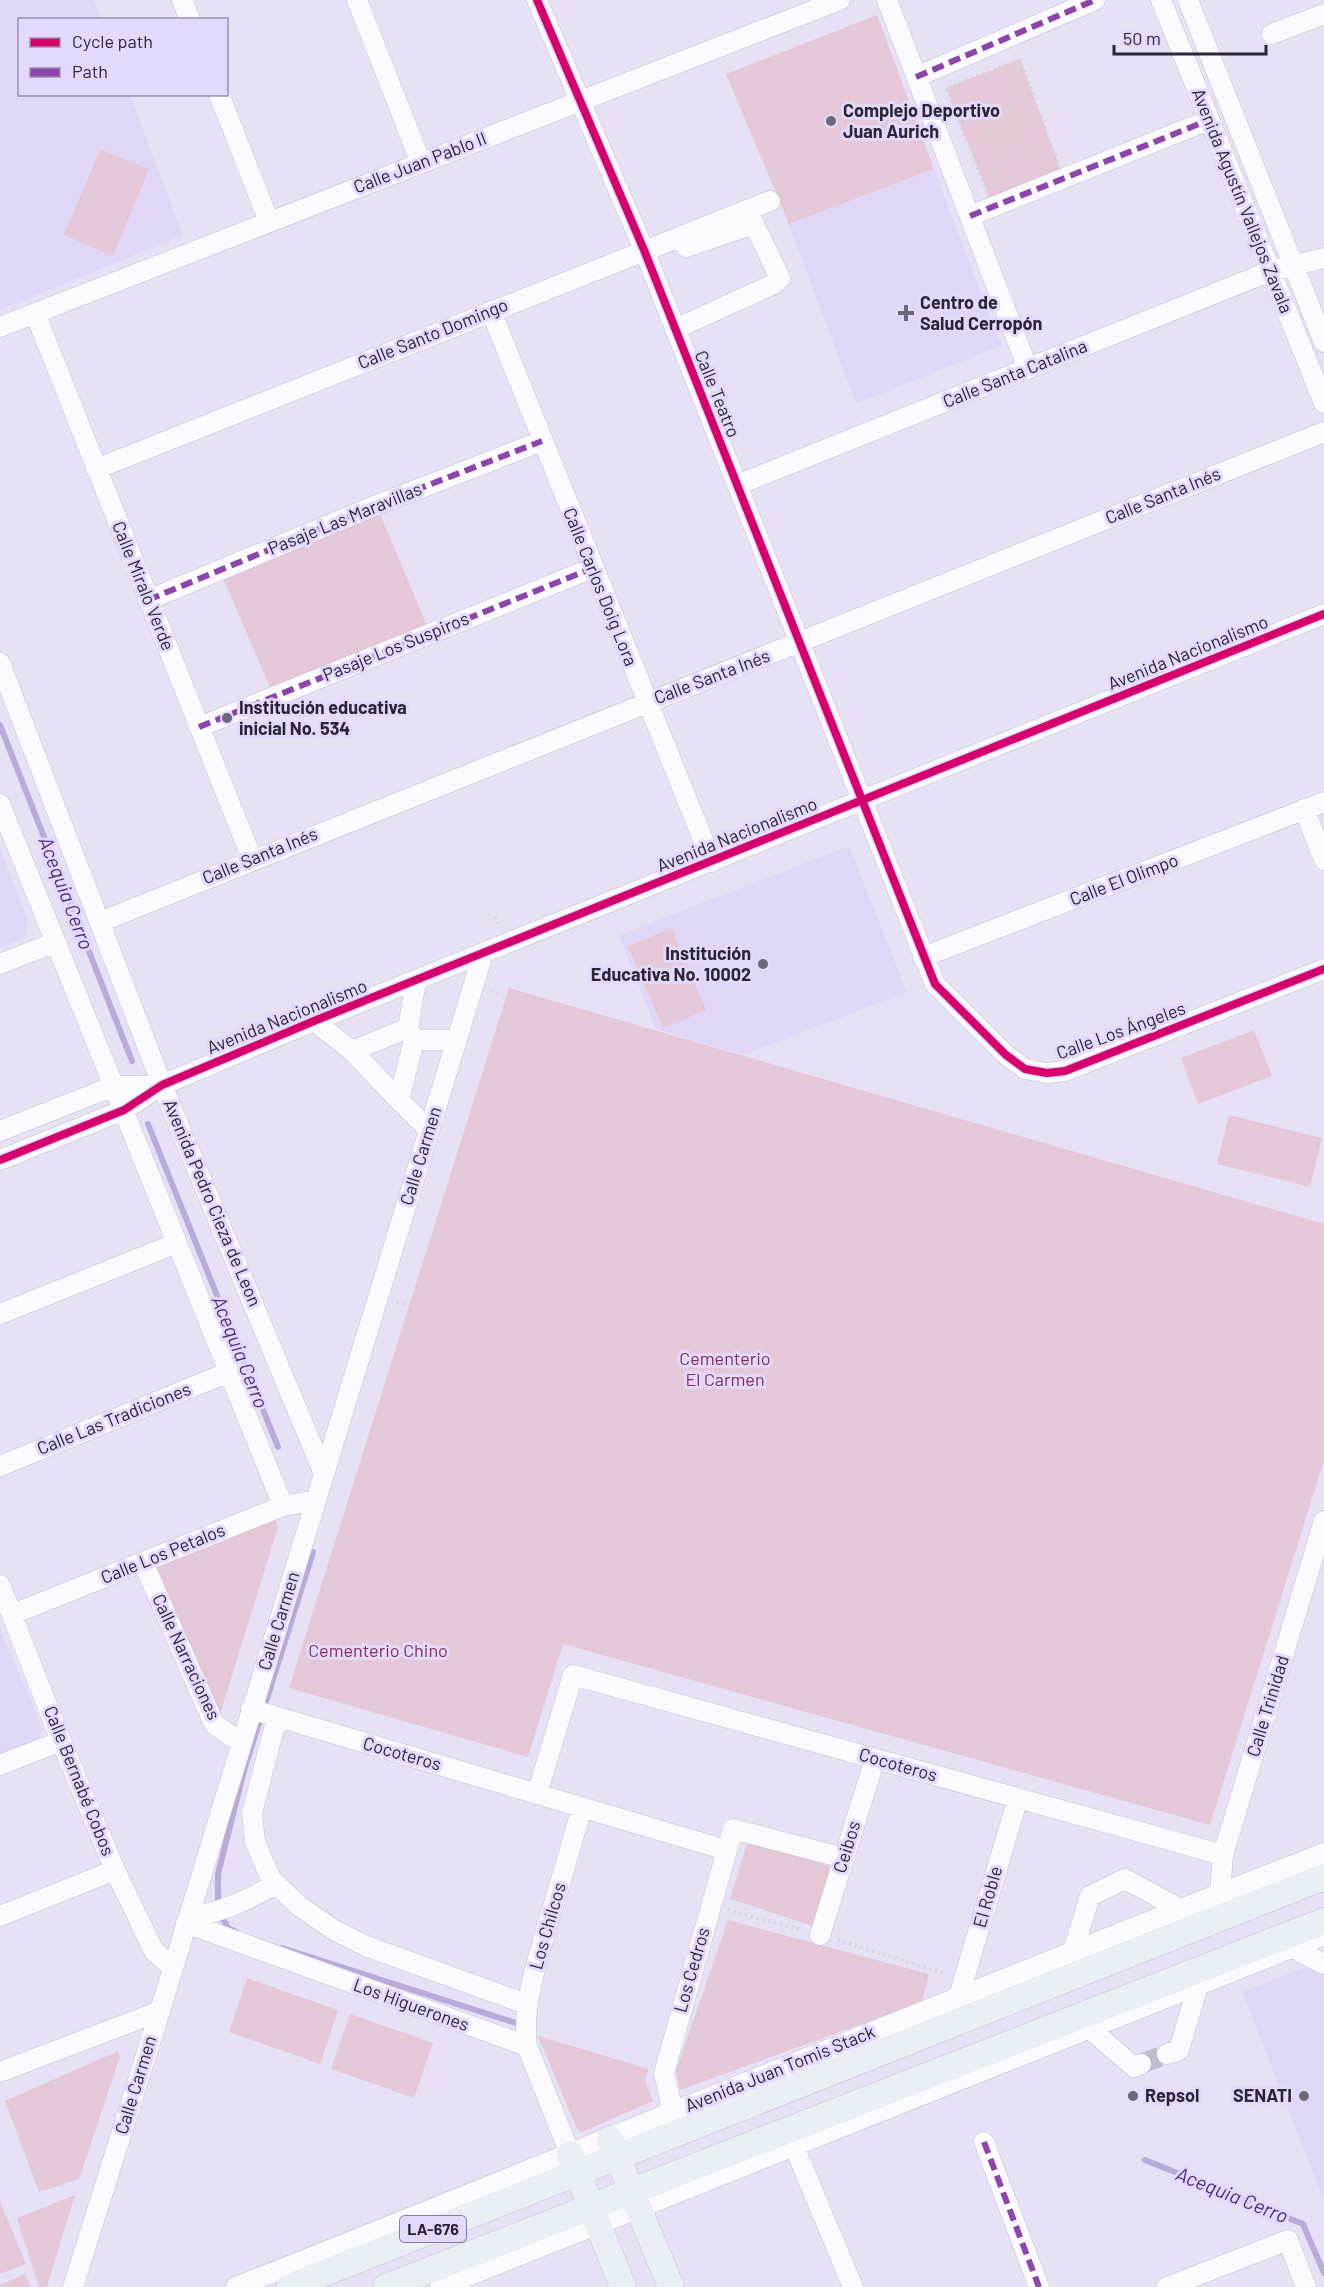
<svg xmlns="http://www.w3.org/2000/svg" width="1324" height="2287" viewBox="0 0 1324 2287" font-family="Barlow,sans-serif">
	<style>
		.built { fill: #e0d7f7 }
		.green { fill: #e5c8d8 }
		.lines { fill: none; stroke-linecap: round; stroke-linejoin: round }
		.stream { stroke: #baaadc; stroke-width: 6 }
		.minor-tunnel { stroke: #c1bbcf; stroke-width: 20; stroke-dasharray: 20 10; stroke-linecap: butt }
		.minor-casing { stroke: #c3becf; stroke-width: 21 }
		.major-casing { stroke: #c4c1cb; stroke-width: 27 }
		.path { stroke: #d4d3d8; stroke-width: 4; stroke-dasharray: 1.5 4.5; stroke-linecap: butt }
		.minor { stroke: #fbfafe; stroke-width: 20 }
		.major { stroke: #eaeff5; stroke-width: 26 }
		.quiet { stroke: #8e44ad; stroke-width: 6; stroke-dasharray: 12 6; stroke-linecap: butt }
		.cycleway-casing { stroke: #e3d9fd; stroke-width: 11 }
		.cycleway { stroke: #d6006c; stroke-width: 8 }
		.poi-dot { fill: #6c6779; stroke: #e3d9fd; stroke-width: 2 }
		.labels { text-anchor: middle; stroke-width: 6; stroke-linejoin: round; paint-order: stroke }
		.shield { fill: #e3d9fd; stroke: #625b72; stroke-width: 1.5 }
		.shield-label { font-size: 16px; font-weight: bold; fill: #2b2536 }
		.poi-label { font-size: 18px; font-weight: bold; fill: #2b2536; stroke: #e3d9fd; text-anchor: start }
		.street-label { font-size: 18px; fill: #2b2536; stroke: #e3d9fd }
		.park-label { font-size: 18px; fill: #842f51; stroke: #e3d9fd }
		.water-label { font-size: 20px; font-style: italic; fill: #4c2f78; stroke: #e3d9fd }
	</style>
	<rect width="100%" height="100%" fill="#e6e1f5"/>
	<!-- built -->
	<path class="built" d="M0 0H94L101 19 20 20V94L130 95 183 235 0 310Z
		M934 169 1001 346 856 404 789 224Z
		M849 846 907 992 744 1055 656 1029 619 935Z
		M0 848 28 920 25 937 0 948Z
		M0 1629 43 1729 37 1741 0 1756Z
		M1324 1960V2200L1242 1992Z"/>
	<!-- green -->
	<path class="green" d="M877 15 934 169 789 224 726 74Z
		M1020 59 1061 171 990 199 946 88Z
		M100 149 149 169 113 256 64 235Z
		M380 514 428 628 272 692 224 580Z
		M672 928 706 1010 663 1028 628 946Z
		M509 988 1324 1224V1460L1210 1825 563 1644 528 1757 289 1688Z
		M1254 1030 1272 1076 1198 1104 1181 1058Z
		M1229 1115 1322 1138 1310 1187 1217 1164Z
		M272 1518 276 1520 278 1527 220 1714 154 1567Z
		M748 1840 835 1868 816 1927 730 1899Z
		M728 1920 929 1974 922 2002 680 2090 676 2071Z
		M247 1978 338 2010 320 2064 229 2032Z
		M350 2014 433 2043 414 2098 331 2069Z
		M538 2036 649 2069 645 2080 653 2101 582 2132 577 2129Z
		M118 2051 120 2056 79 2179 39 2192 5 2101Z
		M75 2195 47 2287H39L17 2218Z
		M0 2201 26 2264 0 2274Z
		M25 2274 31 2287H1L0 2285Z"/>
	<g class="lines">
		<!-- stream -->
		<path class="stream" d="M0 725 132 1061
			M148 1124 278 1447
			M264 1708 313 1552
			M218 1904V1874L245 1767 261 1717
			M221 1915 228 1928 236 1932
			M282 1948 516 2023
			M1145 2160 1303 2224 1324 2273"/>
		<!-- minor-tunnel -->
		<path class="minor-tunnel" d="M1141 2064 1167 2054"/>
		<!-- minor casing -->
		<g class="minor-casing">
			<path id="minor" d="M182 0 190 20
				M357 0 421 163
				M537 0 644 250 935 984 1006 1055 1025 1069 1047 1073 1065 1071 1324 969
				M887 0 1028 369
				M1161 0 1324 403
				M1188 0 1324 342
				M1272 34 1324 14
				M916 77 1095 0
				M219 94 269 222
				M970 216 1209 120
				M491 311 712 862
				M35 313 252 859
				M0 327 840 0
				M675 329 774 284 780 278 754 224 686 247
				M96 469 770 201
				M737 485 1271 271 1324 258
				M148 600 377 505 542 441
				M0 663 162 1085 324 1474
				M199 727 593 568
				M0 804 283 1506
				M1304 809 1324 860
				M100 922 1324 432
				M923 957 1324 802
				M0 964 56 942
				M416 981 408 1028 414 1040H457
				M314 1021 352 1051 408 1028
				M414 1040 399 1100 429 1130
				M352 1051 399 1100
				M0 1131 114 1086 162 1085
				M0 1160 124 1110 162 1085 314 1021 1324 614
				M0 1314 177 1243
				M0 1466 229 1372
				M143 1562 214 1724 241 1743
				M0 1585 61 1741 115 1870 154 1951 173 1968
				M13 1614 283 1506 316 1500
				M251 1709 726 1850
				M277 1717 252 1813 255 1842 271 1879 299 1906 334 1930 366 1946 526 2004
				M0 1765 61 1741
				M537 1794 573 1675 1223 1855
				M1220 1893 1223 1855 1324 1521
				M0 1916 115 1870
				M189 1916C218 1915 251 1898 276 1884
				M186 1923 527 2046
				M820 1935 875 1759
				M1293 1948 1324 1964
				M1073 1951 1090 1896 1125 1879 1180 1909
				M959 1996 1018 1798
				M1090 2029 1134 2067 1141 2064
				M1167 2054 1179 2050 1198 1986
				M0 2072 160 2011
				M673 2112 664 2073 733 1829 844 1858
				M984 2142 1039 2287
				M794 2146 853 2287
				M570 2154 527 2046C522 2003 537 1964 548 1923 560 1885 571 1846 582 1807
				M73 2287 160 2011 483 954
				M236 2287C599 2143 960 1994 1324 1853
				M440 2287 1324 1935
				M1167 2287 1288 2240 1306 2287"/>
		</g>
		<!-- major casing -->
		<g class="major-casing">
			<path id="major" d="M610 2139 671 2287
				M570 2154 623 2287
				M289 2287 1324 1877
				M386 2287 1324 1921"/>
		</g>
		<!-- path -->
		<path class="path" d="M1020 59 1061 171 990 199 946 88Z
			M947 89 994 123
			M1007 118 1020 60
			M992 131a13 13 0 1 1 26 0a13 13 0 1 1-26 0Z
			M1017 127 1042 119
			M1015 139 1051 163
			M969 145 992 135
			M993 187 1002 143
			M495 917 499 927
			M491 991 502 994
			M397 1302 408 1304
			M728 1910 802 1930
			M838 1940 946 1974"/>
		<!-- minor -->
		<use href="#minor" class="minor"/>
		<!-- major -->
		<use href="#major" class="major"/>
		<!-- quiet -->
		<path class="quiet" d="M916 77 1095 0
			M970 216 1209 120
			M148 600 377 505 542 441
			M199 727 593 568
			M984 2142 1039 2287"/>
		<!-- cycleway casing -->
		<g class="cycleway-casing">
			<path id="cycleway" d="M537 0 644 250 935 984 1006 1055 1025 1069 1047 1073 1065 1071 1324 969
				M0 1160 124 1110 162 1085 314 1021 1324 614"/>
		</g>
		<!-- cycleway -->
		<use href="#cycleway" class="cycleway"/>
	</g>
	<!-- markers -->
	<g class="poi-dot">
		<circle cx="831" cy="121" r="6"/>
		<path d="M903 304h6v6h6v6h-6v6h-6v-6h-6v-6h6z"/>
		<circle cx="227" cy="718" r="6"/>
		<circle cx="763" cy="964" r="6"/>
		<circle cx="1133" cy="2096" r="6"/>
		<circle cx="1304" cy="2096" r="6"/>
	</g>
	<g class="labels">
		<!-- shield labels -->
		<rect class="shield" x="400" y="2216" width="66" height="26" rx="4.5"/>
		<g class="shield-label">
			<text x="433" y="2235">LA-676</text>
		</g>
		<!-- poi labels -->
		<g class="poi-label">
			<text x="843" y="117">Complejo Deportivo<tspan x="843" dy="21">Juan Aurich</tspan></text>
			<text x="920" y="309">Centro de<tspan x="920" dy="21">Salud Cerropón</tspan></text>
			<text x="239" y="714">Institución educativa<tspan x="239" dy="21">inicial No. 534</tspan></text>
			<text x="751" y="960" text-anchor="end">Institución<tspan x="751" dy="21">Educativa No. 10002</tspan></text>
			<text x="1145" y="2102">Repsol</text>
			<text x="1292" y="2102" text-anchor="end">SENATI</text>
		</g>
		<!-- street labels -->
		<g class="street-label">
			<text transform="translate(420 163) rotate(-21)" y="6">Calle Juan Pablo II</text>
			<text transform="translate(1242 201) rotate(68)" y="6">Avenida Agustín Vallejos Zavala</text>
			<text transform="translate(433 334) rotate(-22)" y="6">Calle Santo Domingo</text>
			<text transform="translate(1015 374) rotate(-22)" y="6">Calle Santa Catalina</text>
			<text transform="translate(717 394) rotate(68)" y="6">Calle Teatro</text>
			<text transform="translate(1163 496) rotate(-22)" y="6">Calle Santa Inés</text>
			<text transform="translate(345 519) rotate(-22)" y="6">Pasaje Las Maravillas</text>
			<text transform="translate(143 586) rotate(68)" y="6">Calle Miralo Verde</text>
			<text transform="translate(600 587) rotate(68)" y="6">Calle Carlos Doig Lora</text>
			<text transform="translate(396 647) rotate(-22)" y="6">Pasaje Los Suspiros</text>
			<text transform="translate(1188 653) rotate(-22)" y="6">Avenida Nacionalismo</text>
			<text transform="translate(712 677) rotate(-21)" y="6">Calle Santa Inés</text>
			<text transform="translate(737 835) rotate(-22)" y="6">Avenida Nacionalismo</text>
			<text transform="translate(260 856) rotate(-22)" y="6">Calle Santa Inés</text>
			<text transform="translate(1124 880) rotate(-21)" y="6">Calle El Olimpo</text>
			<text transform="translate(287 1017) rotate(-22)" y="6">Avenida Nacionalismo</text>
			<text transform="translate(1121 1031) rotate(-20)" y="6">Calle Los Ángeles</text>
			<text transform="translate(421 1156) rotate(-73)" y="6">Calle Carmen</text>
			<text transform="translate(212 1203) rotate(67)" y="6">Avenida Pedro Cieza de Leon</text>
			<text transform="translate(114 1419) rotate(-22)" y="6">Calle Las Tradiciones</text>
			<text transform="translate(163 1554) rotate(-22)" y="6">Calle Los Petalos</text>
			<text transform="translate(279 1621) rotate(-73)" y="6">Calle Carmen</text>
			<text transform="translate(186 1657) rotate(65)" y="6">Calle Narraciones</text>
			<text transform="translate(1268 1706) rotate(-73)" y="6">Calle Trinidad</text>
			<text transform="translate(402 1754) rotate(16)" y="6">Cocoteros</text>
			<text transform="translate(898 1765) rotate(16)" y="6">Cocoteros</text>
			<text transform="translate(79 1781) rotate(68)" y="6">Calle Bernabé Cobos</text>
			<text transform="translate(847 1847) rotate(-73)" y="6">Ceibos</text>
			<text transform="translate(988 1897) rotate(-74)" y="6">El Roble</text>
			<text transform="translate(548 1926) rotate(-74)" y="6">Los Chilcos</text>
			<text transform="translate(692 1970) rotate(-74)" y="6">Los Cedros</text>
			<text transform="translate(411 2005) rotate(20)" y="6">Los Higuerones</text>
			<text transform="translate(780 2069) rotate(-22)" y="6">Avenida Juan Tomis Stack</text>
			<text transform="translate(136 2085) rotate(-73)" y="6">Calle Carmen</text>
		</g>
		<!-- park labels -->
		<g class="park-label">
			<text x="725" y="1365">Cementerio<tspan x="725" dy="21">El Carmen</tspan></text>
			<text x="378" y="1657">Cementerio Chino</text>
		</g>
		<!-- water labels -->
		<g class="water-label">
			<text transform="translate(66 893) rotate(69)" y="7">Acequia Cerro</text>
			<text transform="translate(240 1352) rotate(68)" y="7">Acequia Cerro</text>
			<text transform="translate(1232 2195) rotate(22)" y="7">Acequia Cerro</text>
		</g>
	</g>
	<!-- legend -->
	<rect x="18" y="18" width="210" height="78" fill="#e3d9fd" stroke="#9991ad" stroke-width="1.5"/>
	<rect x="30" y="38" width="30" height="9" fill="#d6006c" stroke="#9991ad" stroke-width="1.5"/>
	<text x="72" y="48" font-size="18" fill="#2b2536">Cycle path</text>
	<rect x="30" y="68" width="30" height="9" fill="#8e44ad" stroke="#9991ad" stroke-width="1.5"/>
	<text x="72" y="78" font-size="18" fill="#2b2536">Path</text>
	<!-- scale -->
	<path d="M1114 45v9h152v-9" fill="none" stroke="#2b2536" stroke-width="3"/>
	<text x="1123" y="45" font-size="18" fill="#2b2536" stroke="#e3d9fd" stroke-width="4.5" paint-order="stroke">50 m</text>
</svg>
